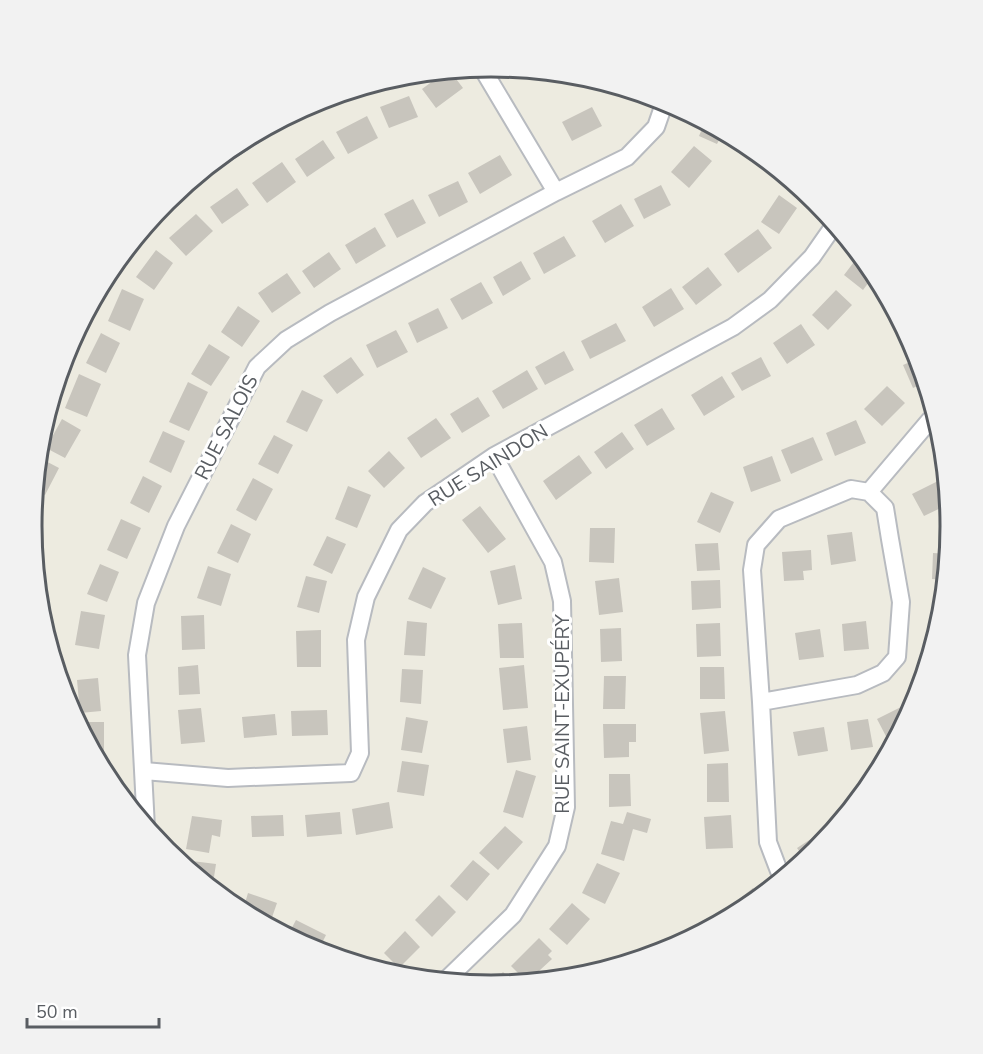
<svg xmlns="http://www.w3.org/2000/svg" width="983" height="1054" viewBox="0 0 983 1054" font-family="'Nunito Sans',sans-serif">
	<style>
		.building { fill: #c8c5bd }
		.lines { fill: none; stroke-linecap: round; stroke-linejoin: round }
		.street-casing { stroke: #b8bbc0; stroke-width: 20 }
		.street { stroke: #fff; stroke-width: 16 }
		.labels { text-anchor: middle; stroke-width: 6; stroke-linejoin: round; paint-order: stroke }
		.street-label { font-size: 20px; fill: #595d62; stroke: #fff }
		.rim { fill: none; stroke: #595d62; stroke-width: 3 }
	</style>
	<rect width="100%" height="100%" fill="#edebe0"/>
	<!-- building -->
	<path class="building" d="M450 71 463 88 436 108 422 89 445 72Z
		M538 72 555 73 557 74 544 81Z
		M603 83 628 90 627 96 602 92Z
		M409 96 418 117 389 128 380 107Z
		M592 107 602 126 572 141 562 122Z
		M367 116 378 138 348 154 336 132Z
		M705 122 723 132 717 144 699 136Z
		M323 140 335 158 307 177 295 159Z
		M694 146 712 161 689 188 671 172Z
		M500 155 512 175 480 194 468 173Z
		M282 162 296 182 267 203 252 183Z
		M458 181 468 202 439 217 428 195Z
		M661 185 671 205 644 219 634 199Z
		M237 188 249 205 222 224 210 207Z
		M779 195 797 208 779 234 761 222Z
		M413 199 426 223 397 238 384 214Z
		M621 204 634 226 605 243 592 221Z
		M196 214 213 231 186 256 169 238Z
		M375 227 386 246 356 264 345 245Z
		M758 229 772 248 738 273 724 254Z
		M564 236 576 256 544 274 533 253Z
		M156 250 173 263 154 290 136 277Z
		M329 252 341 269 314 288 302 271Z
		M860 254 875 274 863 290 844 275Z
		M521 261 531 279 503 296 493 277Z
		M708 267 722 285 696 305 682 287Z
		M287 273 301 293 272 313 258 293Z
		M481 282 493 303 462 320 450 299Z
		M671 288 684 309 654 327 642 307Z
		M122 289 144 299 130 331 108 321Z
		M836 290 852 305 828 330 812 315Z
		M238 306 260 321 242 347 221 332Z
		M438 308 448 328 417 343 408 323Z
		M616 323 626 341 590 359 581 341Z
		M801 324 815 345 787 364 773 343Z
		M396 330 408 352 377 368 366 345Z
		M101 333 120 343 106 373 86 363Z
		M209 344 230 357 211 386 191 374Z
		M564 351 574 370 545 385 535 367Z
		M351 357 364 375 337 394 323 376Z
		M761 357 771 376 742 391 731 373Z
		M919 358 926 382 913 388 903 365Z
		M527 370 538 389 503 409 492 391Z
		M79 374 101 384 87 417 65 408Z
		M722 376 735 397 704 416 691 395Z
		M188 382 208 392 189 431 169 422Z
		M887 386 905 403 882 426 864 409Z
		M302 390 323 400 307 432 286 422Z
		M478 397 490 416 462 433 450 414Z
		M662 408 675 429 647 446 634 425Z
		M436 418 451 438 421 458 407 438Z
		M62 419 81 430 65 458 46 448Z
		M856 420 866 443 835 456 826 433Z
		M163 431 185 441 171 473 149 462Z
		M622 432 634 449 606 469 594 452Z
		M274 435 293 445 278 474 258 464Z
		M813 437 823 460 791 474 781 450Z
		M389 451 405 468 384 488 368 471Z
		M579 455 592 473 556 500 543 481Z
		M772 456 781 481 751 492 743 467Z
		M38 457 59 468 45 495 35 490Z
		M143 476 162 486 149 513 130 503Z
		M253 478 273 489 256 521 236 510Z
		M942 479 948 492 949 504 924 516 912 494Z
		M348 486 371 495 357 528 335 519Z
		M711 492 734 502 720 533 697 522Z
		M480 506 506 539 488 553 462 520Z
		M121 519 141 528 127 559 107 550Z
		M231 524 251 534 238 563 217 553Z
		M590 528H615L614 563 589 562Z
		M852 532 856 561 831 565 827 535Z
		M327 536 346 544 332 574 313 565Z
		M718 543 720 570 697 571 695 544Z
		M811 550 812 570 803 571 804 580 784 581 782 552Z
		M933 553 949 554 946 580 932 579Z
		M100 564 119 572 107 602 87 594Z
		M515 565 522 599 498 605 490 571Z
		M208 566 231 574 221 606 197 598Z
		M423 567 446 578 431 609 408 599Z
		M306 576 327 581 319 613 297 607Z
		M619 578 623 612 599 615 595 581Z
		M720 580 721 608 692 610 691 581Z
		M935 591H945L941 623H935Z
		M81 611 105 615 99 649 75 645Z
		M204 615 205 649 182 650 181 616Z
		M407 621 427 623 425 656 404 655Z
		M866 621 869 649 844 651 842 624Z
		M522 623 524 658H500L498 624Z
		M720 623 721 656 697 657 696 624Z
		M621 628 622 661 601 662 600 629Z
		M820 629 824 657 799 660 795 633Z
		M321 630V667H297L296 631Z
		M198 665 200 694 179 695 178 667Z
		M524 665 528 708 503 710 499 668Z
		M700 667H724L725 699H700Z
		M402 669 423 670 421 704 400 702Z
		M604 676H626L625 709H603Z
		M98 678 101 711 80 713 77 680Z
		M905 705 910 715 898 737 889 742 877 719Z
		M201 708 205 742 181 744 178 710Z
		M327 710 328 735 292 736 291 711Z
		M725 711 729 751 704 754 700 713Z
		M275 714 277 735 244 738 242 717Z
		M406 717 428 721 422 753 401 750Z
		M868 719 873 747 851 750 847 722Z
		M79 722H104V760H97L79 727Z
		M603 724H636V742H629V757L604 758Z
		M527 726 531 760 507 763 503 729Z
		M824 727 828 751 798 756 793 732Z
		M402 761 429 765 424 796 397 792Z
		M728 763 729 802H707V764Z
		M516 770 536 776 523 818 503 812Z
		M609 774H630L631 806 609 807Z
		M389 802 393 828 356 835 352 809Z
		M340 812 342 834 307 837 305 815Z
		M627 812 651 819 647 833 633 829 624 861 601 854 611 821 623 824Z
		M283 815 284 836 252 837 251 816Z
		M731 815 733 848 706 849 704 817Z
		M192 816 222 820 220 837 212 835 209 853 186 849Z
		M505 826 523 842 498 870 479 853Z
		M820 833 826 841 817 853 806 861 797 848Z
		M473 860 490 874 467 901 450 886Z
		M192 861 216 864 212 890 191 872Z
		M597 863 620 873 605 904 582 893Z
		M753 888 761 898 747 910 734 917 727 909Z
		M248 893 277 903 270 923 242 913Z
		M439 895 456 912 432 937 415 920Z
		M572 903 590 919 567 945 549 929Z
		M296 920 326 935 317 953 287 937Z
		M405 931 420 947 399 968 384 953Z
		M539 938 552 951 548 955 552 959 527 982 511 966Z
		M503 972 516 985 489 987Z"/>
	<g class="lines">
		<!-- street casing -->
		<g class="street-casing">
			<path id="street" d="M482 68 556 192
				M225 153 253 135
				M761 702 752 570 756 545 779 519 851 489 869 492
				M144 771 228 778 351 773 360 753 356 640 366 597 399 530 425 503 494 456 733 327 770 300 812 257 835 224
				M146 828 137 655 146 603 176 526 257 367 286 340 330 313 556 192 627 157 656 127 665 101
				M785 878 779 871 768 842 761 702 857 685 883 673 897 657 901 602 890 539 885 508 869 492 930 420 937 418
				M444 982 513 915 557 846 566 807 562 601 553 562 494 456"/>
		</g>
		<!-- street -->
		<use href="#street" class="street"/>
	</g>
	<g class="labels">
		<!-- street labels -->
		<g class="street-label">
			<text transform="translate(226 427) rotate(-63)" y="7">RUE SALOIS</text>
			<text transform="translate(488 465) rotate(-32)" y="7">RUE SAINDON</text>
			<text transform="translate(562 714) rotate(-90)" y="7">RUE SAINT-EXUPÉRY</text>
		</g>
	</g>
	<!-- crop -->
	<path d="M0 0H983V1054H0ZM42 526a449 449 0 1 1 898 0a449 449 0 1 1-898 0Z" fill="#f2f2f2" fill-rule="evenodd"/>
	<path class="rim" d="M42 526a449 449 0 1 1 898 0a449 449 0 1 1-898 0Z"/>
	<!-- scale -->
	<path d="M27 1018v9h132v-9" fill="none" stroke="#595d62" stroke-width="3"/>
	<text x="36" y="1018" font-size="18" fill="#595d62" stroke="#ffffff" stroke-width="4.5" paint-order="stroke">50 m</text>
</svg>
